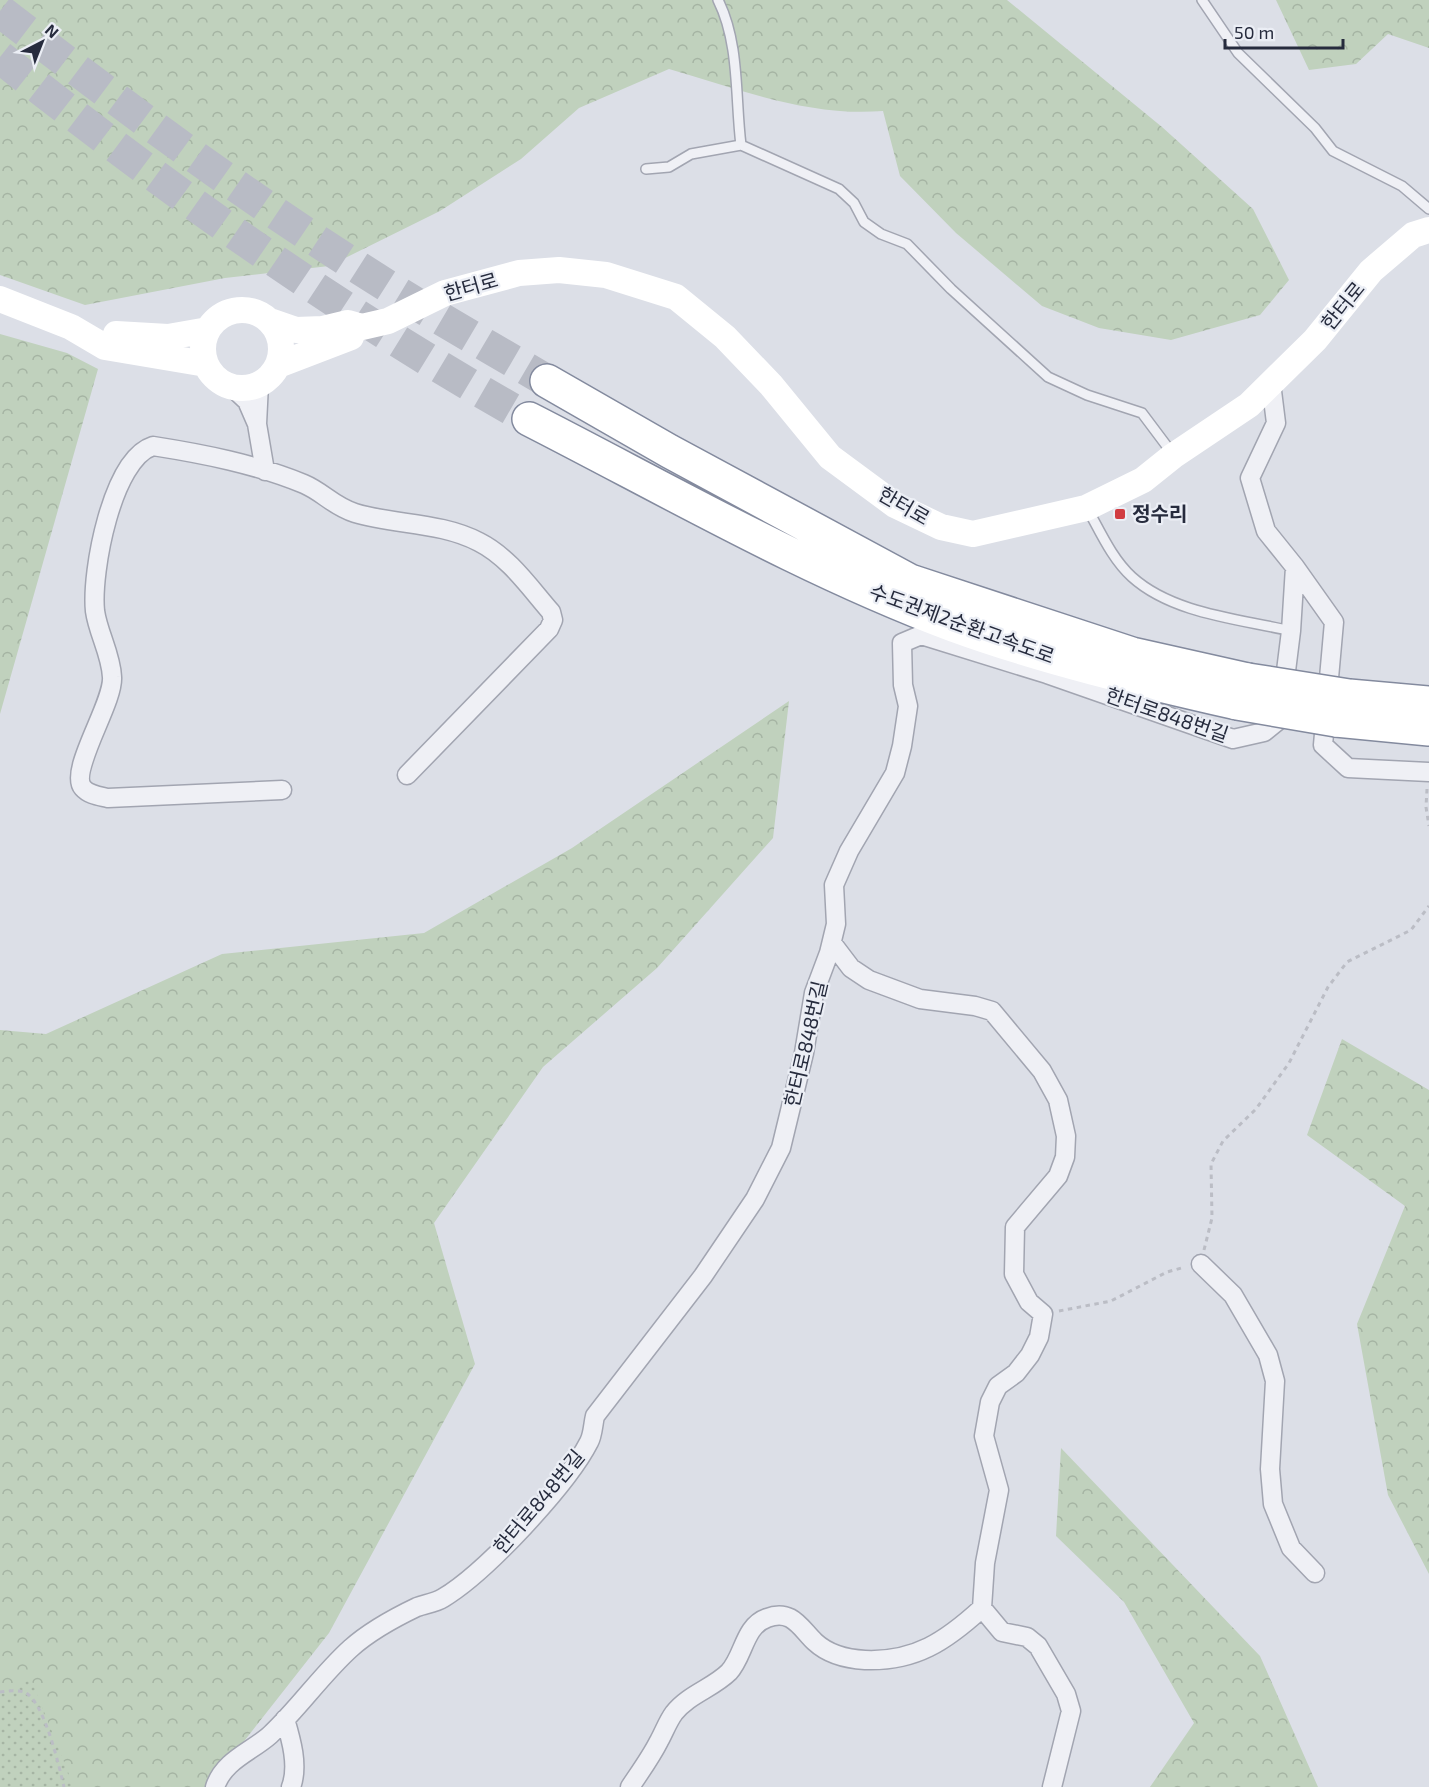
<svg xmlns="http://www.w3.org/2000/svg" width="1429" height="1787" viewBox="0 0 1429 1787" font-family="'Exo 2','Noto Sans KR',sans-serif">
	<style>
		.grass { fill: url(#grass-dots) }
		.forest { fill: url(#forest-crowns) }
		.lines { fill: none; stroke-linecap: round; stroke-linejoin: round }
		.highway-tunnel { stroke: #b8bbc5; stroke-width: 33; stroke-dasharray: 33 16; stroke-linecap: butt }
		.lane-casing { stroke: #a2a5b1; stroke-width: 12 }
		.street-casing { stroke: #a2a5b1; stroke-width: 21 }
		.highway-casing { stroke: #838a9e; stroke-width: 36 }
		.path { stroke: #bbbdc5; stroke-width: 3; stroke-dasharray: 4.5 4.5; stroke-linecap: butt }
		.lane { stroke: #eff0f5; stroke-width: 9 }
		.street { stroke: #eff0f5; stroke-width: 18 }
		.secondary { stroke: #fff; stroke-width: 26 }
		.highway { stroke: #fff; stroke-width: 33 }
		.highway-bridge-casing { stroke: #838a9e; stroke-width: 36; stroke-linecap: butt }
		.highway-bridge { stroke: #fff; stroke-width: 33 }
		.poi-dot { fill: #d13c41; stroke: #ebeef5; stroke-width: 2 }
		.labels { text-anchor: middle; stroke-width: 4.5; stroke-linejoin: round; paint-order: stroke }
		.street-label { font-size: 20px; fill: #262b3d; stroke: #ebeef5 }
		.poi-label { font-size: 20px; font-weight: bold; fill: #262b3d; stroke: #ebeef5; text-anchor: start }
	</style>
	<defs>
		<pattern id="grass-dots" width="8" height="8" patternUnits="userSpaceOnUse" patternTransform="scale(1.5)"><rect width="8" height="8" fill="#c0d1bd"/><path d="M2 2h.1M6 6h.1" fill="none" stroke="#a5b4a3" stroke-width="1.8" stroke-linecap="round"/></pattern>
		<pattern id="forest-crowns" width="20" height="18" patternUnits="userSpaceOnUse" patternTransform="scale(1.5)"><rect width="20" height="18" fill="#c0d1bd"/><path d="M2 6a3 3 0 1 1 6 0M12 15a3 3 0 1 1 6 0" fill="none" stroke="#a5b4a3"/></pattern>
	</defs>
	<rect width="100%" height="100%" fill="#dcdfe7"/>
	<!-- grass -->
	<path class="grass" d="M38 1661 90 1787H0V1676Z"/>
	<!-- forest -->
	<path class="forest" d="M0 0H1007L1162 127 1253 209 1289 280 1260 315 1171 340 1099 328 1042 306 956 233 900 176 883 111C809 117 738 89 669 69L579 108 521 159 440 211 329 266 225 278 85 305 0 275Z
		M1276 0H1429V48L1388 34 1356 64 1309 70Z
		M0 334 67 353 98 369 0 714Z
		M789 701 773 838 657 968 543 1067 434 1223 475 1364 329 1633 208 1787H74L31 1679 0 1695V1030L46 1034 222 954 424 933 572 848Z
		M1342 1039 1429 1090V1574L1388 1495 1357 1324 1405 1206 1307 1135Z
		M1061 1448 1260 1656 1318 1787H1150L1194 1723 1124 1602 1056 1536Z"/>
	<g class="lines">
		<!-- highway-tunnel -->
		<path class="highway-tunnel" d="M0 11C117 101 235 189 359 268 421 308 484 344 547 381
			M0 57C170 192 339 312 529 419"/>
		<!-- lane casing -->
		<g class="lane-casing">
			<path id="lane" d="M718 0C740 44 735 98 741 145
				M1202 0 1238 53 1315 128 1333 151 1402 186 1429 209
				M646 169 669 167 691 154 741 145 839 189 854 203 864 222 881 234 907 244 951 289 1048 377 1087 395 1142 413 1172 453
				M1087 508C1100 531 1112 559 1132 577 1173 614 1240 619 1291 631"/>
		</g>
		<!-- street casing -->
		<g class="street-casing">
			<path id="street" d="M1271 383 1276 423 1250 478 1266 531 1295 567 1334 622 1323 745 1348 768 1429 772
				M230 385 247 401 257 424 259 384
				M257 424 265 471
				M282 790 108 798C100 796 89 795 83 788 68 771 114 703 112 677 111 654 98 633 95 611 91 572 112 459 153 446 204 454 255 464 304 484 323 492 333 506 355 513 395 525 441 522 479 542 509 557 530 588 551 612L553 620 549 629 407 775
				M832 943 851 968 869 980 920 999 975 1006 992 1011 1042 1071 1058 1100 1066 1136 1065 1157 1058 1176 1015 1227 1014 1274 1029 1302 1043 1314 1039 1337 1030 1355 1016 1373 998 1386 990 1402 984 1436 999 1490 985 1563 982 1608 1002 1632 1027 1637 1038 1646 1066 1694 1071 1711 1052 1787
				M1201 1264 1233 1295 1268 1355 1275 1381 1270 1469 1273 1504 1291 1548 1315 1573
				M285 1719C291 1739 299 1766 291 1787
				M215 1787C224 1760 251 1752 270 1735 299 1708 322 1674 351 1648 370 1631 394 1618 417 1607 425 1604 435 1603 443 1598 485 1573 567 1485 589 1442 593 1435 593 1424 595 1416L703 1276 755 1199 781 1148 804 1053 814 993 829 953 836 924 834 885 849 851 895 773 902 746 908 706 903 685 902 643 921 635 1047 674 1233 739 1264 732 1280 719 1291 631 1295 567
				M630 1787C640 1772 651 1757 659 1741 664 1732 668 1721 674 1713 689 1694 713 1688 729 1672 744 1656 744 1626 767 1618 792 1608 801 1629 815 1642 829 1655 847 1659 865 1660 915 1662 946 1641 982 1608"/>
		</g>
		<!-- highway casing -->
		<g class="highway-casing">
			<path id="highway" d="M547 381 669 451 910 581 1132 654 1248 680
				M529 419C668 490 806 570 953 625 1046 659 1141 681 1237 703
				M1349 696 1429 703
				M1336 720 1429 729"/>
		</g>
		<!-- path -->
		<path class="path" d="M1427 789 1426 807 1429 826
			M1204 1250 1212 1218 1211 1164 1223 1141 1256 1109 1289 1063 1328 987 1347 962 1411 930 1429 906
			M1059 1311 1111 1301 1167 1272 1185 1267
			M0 1692C6 1691 18 1690 24 1692 44 1700 59 1766 64 1787"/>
		<!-- lane -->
		<use href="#lane" class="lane"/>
		<!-- street -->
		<use href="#street" class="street"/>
		<!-- secondary -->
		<path class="secondary" d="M0 299 71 327 105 347 206 364
			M203 349a39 39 0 1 1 78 0a39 39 0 1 1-78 0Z
			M270 321 296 330 323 329 348 323 362 327 388 321 445 293 519 273 559 270 606 275 676 297 725 337 771 385 830 457 895 505 941 527 973 534 1086 508 1143 480 1173 456 1249 405 1315 340 1371 271 1413 235 1429 230
			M116 334 168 337 208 330
			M278 365 351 337"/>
		<!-- highway -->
		<use href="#highway" class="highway"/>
		<!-- highway-bridge casing -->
		<g class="highway-bridge-casing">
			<path id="highway-bridge" d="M1248 680 1349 696
				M1237 703 1336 720"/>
		</g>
		<!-- highway-bridge -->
		<use href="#highway-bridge" class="highway-bridge"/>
	</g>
	<!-- markers -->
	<rect class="poi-dot" x="1114" y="508" width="12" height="12" rx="3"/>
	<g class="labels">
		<!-- street labels -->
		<g class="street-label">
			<text transform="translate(471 287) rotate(-16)" y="7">한터로</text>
			<text transform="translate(1343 306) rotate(-51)" y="7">한터로</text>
			<text transform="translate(904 506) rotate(30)" y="7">한터로</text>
			<text transform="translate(962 624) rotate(20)" y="7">수도권제2순환고속도로</text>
			<text transform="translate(1167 715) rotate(19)" y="7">한터로848번길</text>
			<text transform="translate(806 1044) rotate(-77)" y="7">한터로848번길</text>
			<text transform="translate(539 1502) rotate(-50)" y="7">한터로848번길</text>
		</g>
		<!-- poi labels -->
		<g class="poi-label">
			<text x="1132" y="521">정수리</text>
		</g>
	</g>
	<!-- north arrow -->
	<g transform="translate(42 42) rotate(42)" stroke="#ebeef5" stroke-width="4.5" paint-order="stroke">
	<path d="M0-4.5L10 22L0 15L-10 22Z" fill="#262b3d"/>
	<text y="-9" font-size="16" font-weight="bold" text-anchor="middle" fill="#262b3d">N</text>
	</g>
	<!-- scale -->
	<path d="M1225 39v9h118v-9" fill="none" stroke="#262b3d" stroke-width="3"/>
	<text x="1234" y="39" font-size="18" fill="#262b3d" stroke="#ebeef5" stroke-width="4.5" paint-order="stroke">50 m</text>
</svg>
